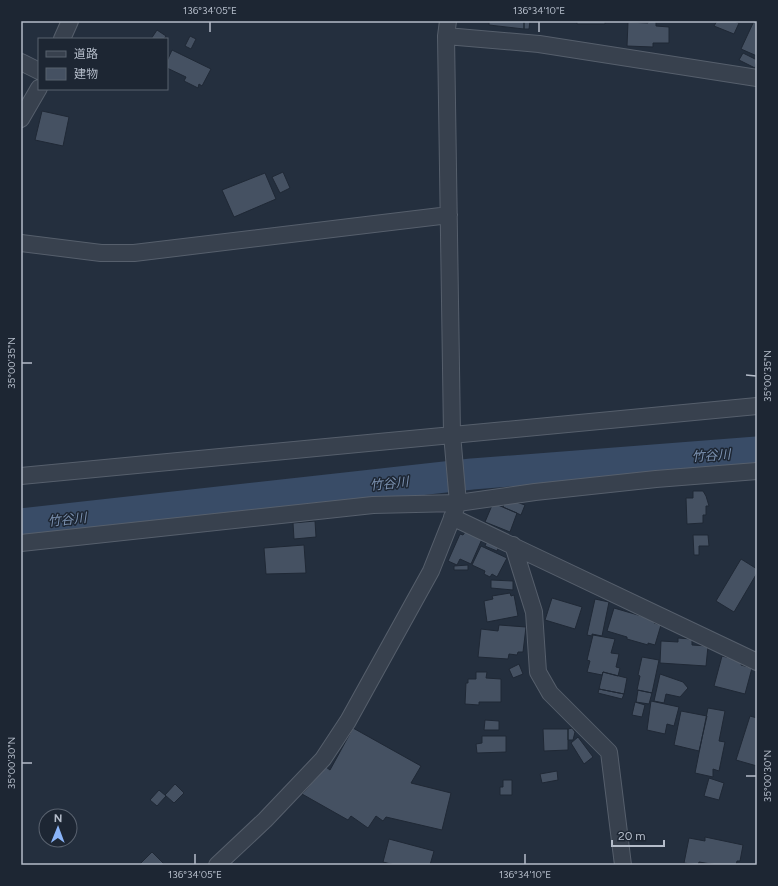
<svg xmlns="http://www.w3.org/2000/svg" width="778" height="886" viewBox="0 0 778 886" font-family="Figtree,'Noto Sans JP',sans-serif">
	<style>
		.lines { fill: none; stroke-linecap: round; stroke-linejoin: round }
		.river { stroke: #394c67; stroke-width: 31 }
		.building { fill: #455162; stroke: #1f2835 }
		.street-casing { stroke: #565f6c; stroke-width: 18 }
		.street { stroke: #38414e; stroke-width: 16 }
		.ticks { fill: none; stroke: #b4bcc9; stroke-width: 1.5 }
		.labels { text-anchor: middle; stroke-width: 3; stroke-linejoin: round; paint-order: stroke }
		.water-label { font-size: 13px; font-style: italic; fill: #7c92b1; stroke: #1d2633 }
		.neatline { fill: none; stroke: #b4bcc9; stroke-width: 1.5 }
		.ticks-label { font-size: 10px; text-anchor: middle; fill: #b4bcc9 }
	</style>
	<rect width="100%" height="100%" fill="#242f3e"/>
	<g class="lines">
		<!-- river -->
		<path class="river" d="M21 524 472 474 757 452"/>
	</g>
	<!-- building -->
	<path class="building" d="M489 21H524V29L489 25Z
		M524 21H530L529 29H524Z
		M577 21H605V24H577Z
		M648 21H656V26L669 27V43H653V47L627 46 628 22 648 23Z
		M717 21H734L739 23 734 34 714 26Z
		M754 21H757V56L741 49Z
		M157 30 166 36 164 39H151Z
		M190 36 196 39 191 49 185 46Z
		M172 50 211 69 202 86 199 84 198 88 184 81 186 77 167 68V61Z
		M743 53 757 60 755 68 739 60Z
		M42 111 69 117 63 146 35 140Z
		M283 172 290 188 280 193 272 177Z
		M265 173 276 199 234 217 222 190Z
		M693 491H703L706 496 709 506H706V515H703V523L687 524 686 498H693Z
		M513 501 525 505 521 515 503 507 505 502Z
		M493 503 517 513 510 532 485 522Z
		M315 521 316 537 294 539 293 523Z
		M465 532 482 539 471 564 460 559 457 565 448 561 460 534 463 535Z
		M693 535H708L709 546H699V555H694Z
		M487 541 499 546 497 551 485 546Z
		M304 545 306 573 266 574 264 548Z
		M481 546 507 558 497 577 492 574 490 577 484 574 485 571 472 565Z
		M741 559 757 569V573L734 612 716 601Z
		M468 565V570H454V566Z
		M491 580 513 581V590L491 588Z
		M510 593 511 596 514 595 518 616 487 622 484 601 493 599 492 596Z
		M552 598 582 607 575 629 545 620Z
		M595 599 609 602 602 636 592 634V636L587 635Z
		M614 608 655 620 654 623 661 625 655 645 648 643V645L627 639V637L607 631Z
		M499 625 526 627 523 652H518L517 655 509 654 508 659 478 657 481 629 498 631Z
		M593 635 615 639 611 653 619 654 616 667 620 668 618 676 603 672 602 675 587 672 590 661 587 660Z
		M678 638 692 639V645L708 646 706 666 660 663 661 641 678 642Z
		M722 656 742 661 741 665 752 668 745 694 714 686Z
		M642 657 659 660 652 693 637 690 640 676 638 675Z
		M519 664 523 674 513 678 509 669Z
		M476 672H487L486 678 501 679V702H479V705L465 704 466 683H468V679H476Z
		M603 672 627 678 624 694 599 689Z
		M660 674 683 682 688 688 680 697 666 694 664 703 654 701Z
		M599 689 624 694 622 699 598 693Z
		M638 690 652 693 649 704 636 702Z
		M651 701 679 707 674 726 667 724 665 734 647 730Z
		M635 702 645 705 642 717 632 715Z
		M708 708 725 711 719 741 725 742 719 771 713 769V777L695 773Z
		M681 711 707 716 699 751 674 745Z
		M750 716 757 718V766L736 760Z
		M485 720 499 721V730H484Z
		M353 728 421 766 411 783 451 793 442 830 386 817 383 821 376 816 368 828 351 816 348 820 302 794 326 767 330 770Z
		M572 728 575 732 573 740H568V729Z
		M543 729H568V750L544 751Z
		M482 736H506V752L477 753 476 744 482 743Z
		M578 737 593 757 584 764 571 743Z
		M557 771 558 780 542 783 540 774Z
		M709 778 724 783 719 800 704 796Z
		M503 780H512V795H500V787H503Z
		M175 784 184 793 174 803 165 795Z
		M159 790 166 796 157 806 150 800Z
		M705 837 743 845 740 861H737L736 865H717L699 862 698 865 684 863 689 838 705 841Z
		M389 839 434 851 430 865H395L383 862Z
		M152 852 165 865H139Z"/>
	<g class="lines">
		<!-- street casing -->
		<g class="street-casing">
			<path id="street" d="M446 36 539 44 757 78
				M62 39 70 21
				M21 62 39 71
				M21 119 39 88
				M21 243 101 253H134L449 215
				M21 476 757 406
				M452 517 757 662
				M21 543 373 505 458 503 535 492 656 479 757 471
				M513 545 534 612 538 672 550 693 609 752 623 865
				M217 865 265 820 323 759 348 721 431 571 458 503 452 434 446 36 448 21"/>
		</g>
		<!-- street -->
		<use href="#street" class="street"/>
	</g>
	<!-- ticks -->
	<path class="ticks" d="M210 32V22M539 32V22M22 363H32M746 375 756 376M22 763H32M746 776H756M195 864V854M525 864V854"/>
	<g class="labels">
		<!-- water labels -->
		<g class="water-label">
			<text transform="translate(711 455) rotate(-4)" y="5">竹谷川</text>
			<text transform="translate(389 483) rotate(-6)" y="5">竹谷川</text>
			<text transform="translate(67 519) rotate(-6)" y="5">竹谷川</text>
		</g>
	</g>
	<!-- border -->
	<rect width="778" height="886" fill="none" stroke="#1d2633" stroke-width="44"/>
	<!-- legend -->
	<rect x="38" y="38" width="130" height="52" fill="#1d2633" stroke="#59626f"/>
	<rect x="46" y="51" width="20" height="6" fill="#38414e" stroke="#59626f"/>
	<text x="74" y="58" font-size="12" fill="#b4bcc9">道路</text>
	<rect x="46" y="68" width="20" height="12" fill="#455162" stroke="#59626f"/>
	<text x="74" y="78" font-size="12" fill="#b4bcc9">建物</text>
	<!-- north arrow -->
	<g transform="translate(58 828) rotate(1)"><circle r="19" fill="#1d2633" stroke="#59626f"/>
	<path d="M0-3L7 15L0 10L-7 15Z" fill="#8ab4f8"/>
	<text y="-6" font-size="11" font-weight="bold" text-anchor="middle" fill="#b4bcc9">N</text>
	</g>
	<!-- scale -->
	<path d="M612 840v6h52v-6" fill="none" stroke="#b4bcc9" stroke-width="2"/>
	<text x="618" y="840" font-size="12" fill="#b4bcc9" stroke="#1d2633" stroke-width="3" paint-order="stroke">20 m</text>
	<rect x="22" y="22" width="734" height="842" class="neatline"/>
	<g class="ticks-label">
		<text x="210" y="14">136°34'05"E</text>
		<text x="539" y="14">136°34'10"E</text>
		<text transform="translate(11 363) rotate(-90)" y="4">35°00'35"N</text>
		<text transform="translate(767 376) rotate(-90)" y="4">35°00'35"N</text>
		<text transform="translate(11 763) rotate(-90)" y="4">35°00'30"N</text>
		<text transform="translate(767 776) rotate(-90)" y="4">35°00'30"N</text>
		<text x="195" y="878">136°34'05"E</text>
		<text x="525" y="878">136°34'10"E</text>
	</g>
</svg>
